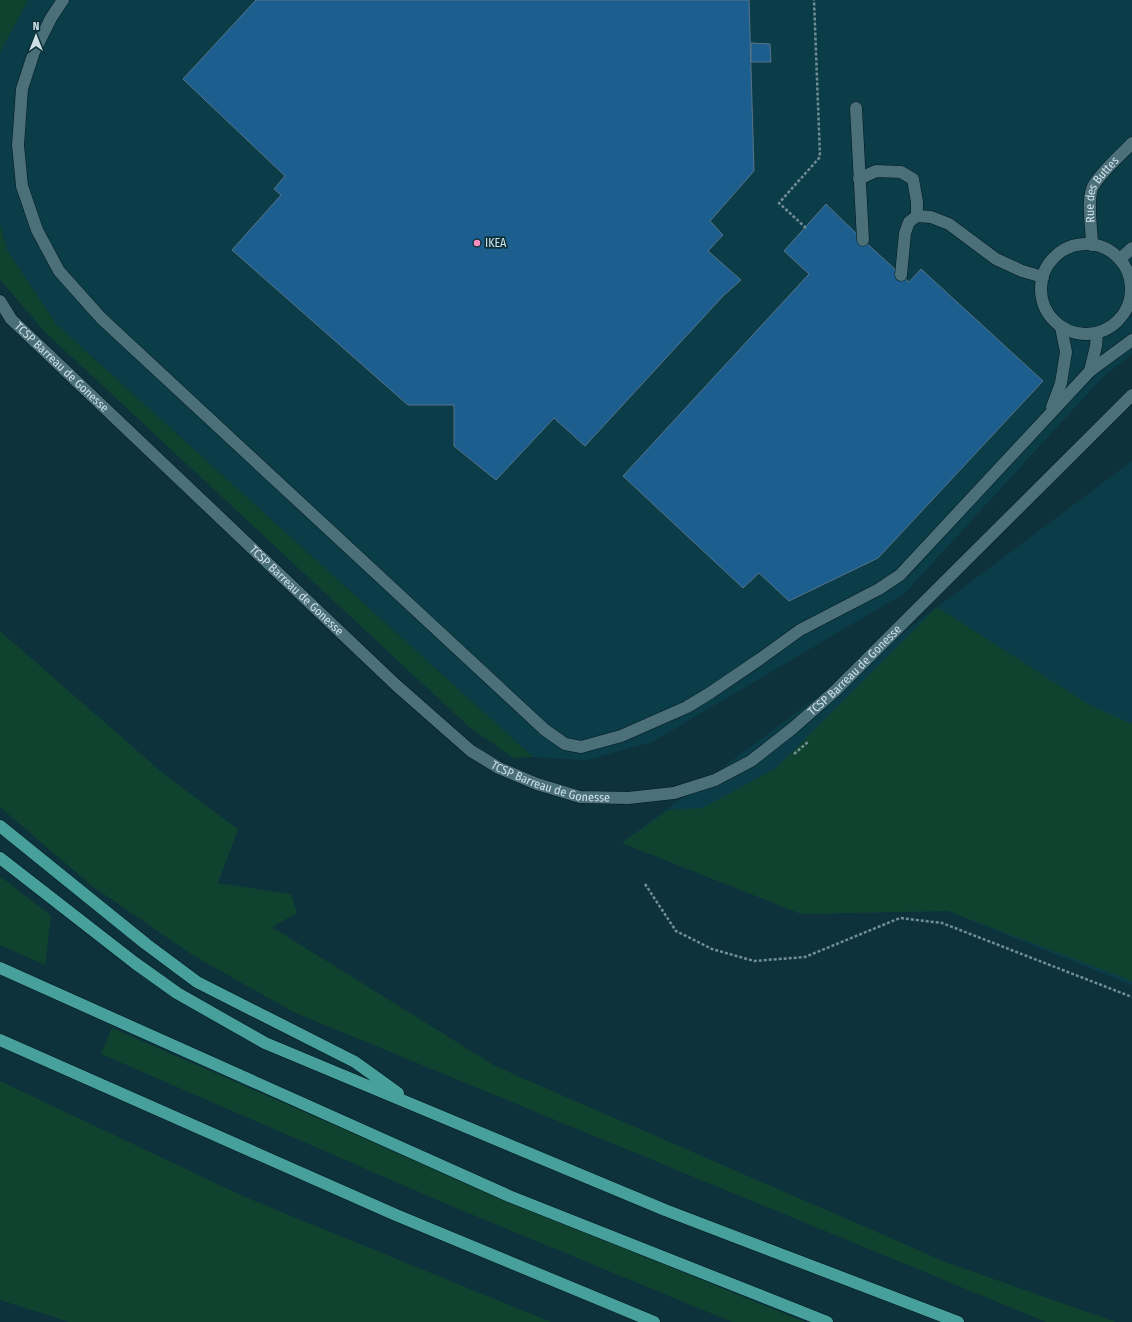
<svg xmlns="http://www.w3.org/2000/svg" width="1132" height="1322" viewBox="0 0 1132 1322" font-family="'Fira Sans Condensed',sans-serif">
	<style>
		.built { fill: #0b3d49 }
		.green { fill: #0f422f }
		.building { fill: #1c5f8e; stroke: #597287 }
		.lines { fill: none; stroke-linecap: round; stroke-linejoin: round }
		.lane-casing { stroke: #00181f; stroke-width: 13 }
		.street-casing { stroke: #00181f; stroke-width: 13 }
		.highway-casing { stroke: #00181f; stroke-width: 13 }
		.path { stroke: #728e95; stroke-width: 2.5; stroke-dasharray: 3 2; stroke-linecap: butt }
		.lane { stroke: #4c707a; stroke-width: 12 }
		.street { stroke: #4c707a; stroke-width: 12 }
		.highway { stroke: #48a09c; stroke-width: 12 }
		.poi-dot { fill: #fc8fc2; stroke: #0d323b; stroke-width: 1.5 }
		.labels { text-anchor: middle; stroke-width: 3.5; stroke-linejoin: round; paint-order: stroke }
		.street-label { font-size: 12px; fill: #cce0e5; stroke: #0d323b }
		.poi-label { font-size: 12px; fill: #cce0e5; stroke: #0d323b; text-anchor: start }
	</style>
	<rect width="100%" height="100%" fill="#0d323b"/>
	<!-- built -->
	<path class="built" d="M28 0H1132V354L1102 378 905 593 652 742 587 760 533 757 56 324 7 250 0 224V52Z
		M1132 461V985L948 911 801 914 622 843Z"/>
	<!-- green -->
	<path class="green" d="M0 0H28L0 52Z
		M0 224 7 250 56 324 533 757 513 758 468 726 46 333 0 280Z
		M937 607 1088 704 1132 724V981L948 911 801 914 622 843 668 810 703 808 776 768Z
		M0 631 165 775 238 829 218 883 291 894 297 913 272 927 495 1066 948 1263 1116 1322H1046L293 1012 191 954 92 886 0 807Z
		M0 876 51 916 45 965 0 945Z
		M112 1028C342 1129 572 1228 805 1322H732L449 1205 101 1054Z
		M0 1081 245 1197 551 1322H69L0 1300Z"/>
	<!-- building -->
	<path class="building" d="M256 0H749L754 171 710 221 723 235 708 251 741 280 723 296 585 446 554 418 496 480 454 446V405H408L232 250 281 195 274 189 285 176 183 79Z
		M751 43 770 44 771 62H751Z
		M826 204 863 240 909 282 921 269 1043 381 878 558 789 601 759 573 743 588 623 476 809 274 784 251Z"/>
	<g class="lines">
		<!-- lane casing -->
		<g class="lane-casing">
			<g id="lane">
				<path d="M63 0 51 18 34 52 22 89 18 145 22 186 37 230 59 271 101 318 545 730 565 744 581 747 621 736 687 707 710 693 760 659 800 630 879 589 900 575 1090 371 1132 340"/>
				<path d="M856 108 863 240"/>
				<path d="M859 179 876 171 901 172 913 179 917 202V216"/>
				<path d="M1120 259 1132 248"/>
				<path d="M901 275 905 233 909 222 917 216 931 217 949 224 996 259 1022 271 1043 277"/>
				<path id="s1" d="M0 301 11 319 396 685 471 751 499 768 537 784 580 797 628 798 674 793 715 780 751 761 793 728 835 691 1132 395"/>
				<path d="M1090 371 1096 346 1097 333"/>
				<path d="M1052 407 1061 383 1066 352 1061 327"/>
			</g>
		</g>
		<!-- street casing -->
		<g class="street-casing">
			<g id="street">
				<circle cx="1086" cy="289" r="45"/>
				<path id="s2" d="M1092 245C1092 230 1087 203 1092 189 1096 177 1122 154 1132 143"/>
			</g>
		</g>
		<!-- highway casing -->
		<g class="highway-casing">
			<path id="highway" d="M0 826 146 944 197 982 355 1062 398 1093
				M0 858 135 963 177 993 265 1043 665 1210 958 1322
				M0 968 509 1196 827 1322
				M0 1040 396 1215 654 1322"/>
		</g>
		<!-- path -->
		<path class="path" d="M806 228 779 203 820 157 814 0
			M794 754 808 742
			M645 884 676 931 712 949 754 961 805 957 900 918 942 923 1132 997"/>
		<!-- lane -->
		<use href="#lane" class="lane"/>
		<!-- street -->
		<use href="#street" class="street"/>
		<!-- highway -->
		<use href="#highway" class="highway"/>
	</g>
	<!-- markers -->
	<circle class="poi-dot" cx="477" cy="243" r="4"/>
	<g class="labels">
		<!-- street labels -->
		<g class="street-label">
			<text dy="4" stroke="none"><textPath href="#s2" startOffset="59">Rue des Buttes</textPath></text>
			<text dy="4" stroke="none"><textPath href="#s1" startOffset="91">TCSP Barreau de Gonesse</textPath></text>
			<text dy="4" stroke="none"><textPath href="#s1" startOffset="415">TCSP Barreau de Gonesse</textPath></text>
			<text dy="4" stroke="none"><textPath href="#s1" startOffset="1087">TCSP Barreau de Gonesse</textPath></text>
			<text dy="4" stroke="none"><textPath href="#s1" startOffset="739">TCSP Barreau de Gonesse</textPath></text>
		</g>
		<!-- poi labels -->
		<g class="poi-label">
			<text x="485" y="247">IKEA</text>
		</g>
	</g>
	<!-- north arrow -->
	<g transform="translate(36 36)" stroke="#0d323b" stroke-width="3" paint-order="stroke">
	<path d="M0-3L7 15L0 10L-7 15Z" fill="#cce0e5"/>
	<text y="-6" font-size="11" font-weight="bold" text-anchor="middle" fill="#cce0e5">N</text>
	</g>
</svg>
